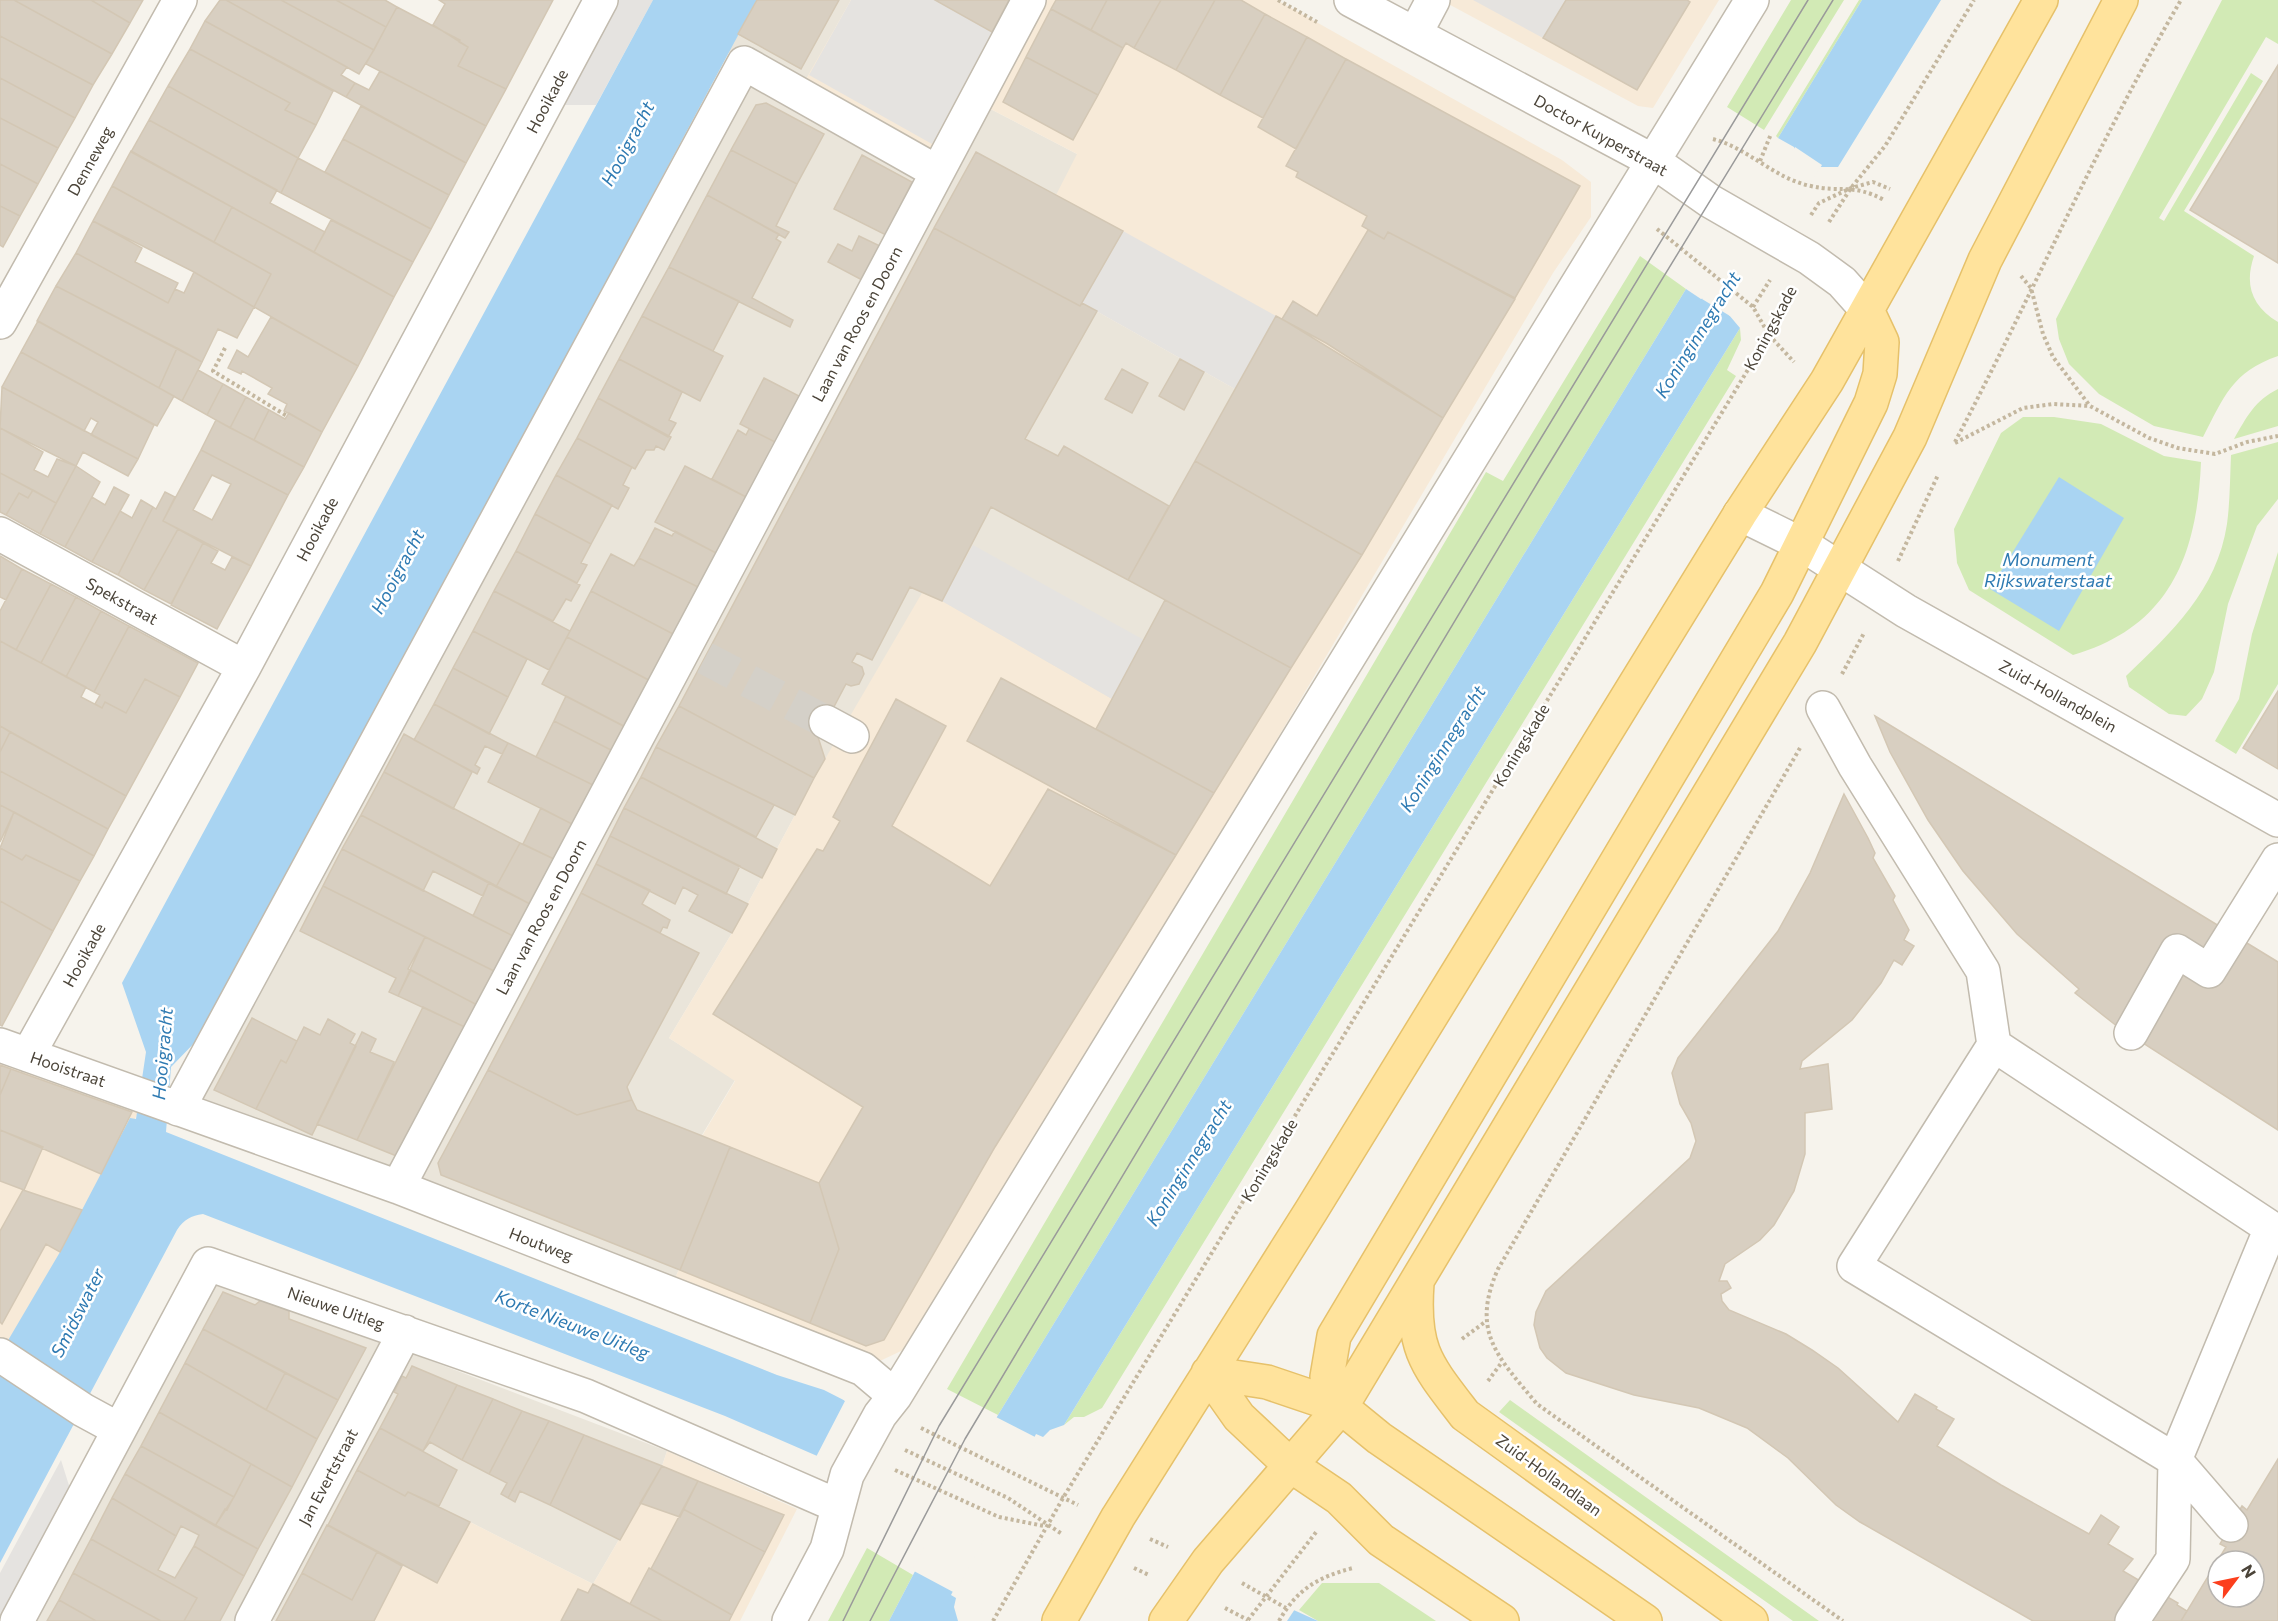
<svg xmlns="http://www.w3.org/2000/svg" width="2278" height="1621" viewBox="0 0 2278 1621" font-family="Commissioner,sans-serif">
	<style>
		.residential { fill: #eae5da }
		.commercial { fill: #f7ead8 }
		.green { fill: #d2eab5 }
		.parking { fill: #e5e3e0 }
		.water { fill: #a9d4f2 }
		.pier { fill: #f6f3ec }
		.building { fill: #d8cfc1; stroke: #d3c7b4; stroke-width: 1.5; fill-rule: evenodd }
		.lines { fill: none; stroke-linecap: round; stroke-linejoin: round }
		.minor-tunnel { stroke: #d4d0c8; stroke-width: 33; stroke-dasharray: 33 16; stroke-linecap: butt }
		.minor-casing { stroke: #c2bbae; stroke-width: 36 }
		.major-casing { stroke: #e6c16a; stroke-width: 36 }
		.path { stroke: #c4b79f; stroke-width: 4; stroke-dasharray: 3 3; stroke-linecap: butt }
		.minor { stroke: #fff; stroke-width: 33 }
		.major { stroke: #ffe39c; stroke-width: 33 }
		.tram { stroke: #9a9a9a; stroke-width: 1.5 }
		.labels { text-anchor: middle; stroke-width: 5; stroke-linejoin: round; paint-order: stroke }
		.street-label { font-size: 16px; fill: #4b4439; stroke: #fff }
		.water-label { font-size: 18px; font-style: italic; fill: #2e7ab2; stroke: #fff }
	</style>
	<rect width="100%" height="100%" fill="#f6f3ec"/>
	<!-- residential -->
	<path class="residential" d="M757 0H851L799 93 975 101 1077 154 1094 215 1123 231 1082 303 1235 389 1128 580 1165 600 1112 699 825 759 732 933 669 1038 735 1080 702 1135 730 1147 669 1293 178 1109 744 63 728 52Z
		M214 1278 667 1451 662 1466 593 1584 470 1522 437 1583 402 1566 374 1621H275L259 1613 255 1621H23Z"/>
	<!-- commercial -->
	<path class="commercial" d="M851 0H1277L1562 160 1591 182V217L1553 273 920 1342 863 1369 669 1293 730 1147 702 1136 735 1081 669 1038 732 933 825 759 922 593 942 601 1112 699 1165 600 1128 580 1235 389 1082 303 1122 231 1056 195 1077 154 975 101 937 172 798 93Z
		M1441 0H1719L1653 108 1638 106Z
		M0 1060 140 1109 11 1353H0Z
		M667 1451 797 1509 740 1621H374L402 1566 437 1583 470 1522 593 1584 662 1466Z"/>
	<!-- green -->
	<path class="green" d="M1791 0H1844L1764 130 1727 107Z
		M1859 0H1862L1778 138 1776 136Z
		M2222 0H2278V44L2266 37 2159 218 2164 221 2251 73 2263 81 2184 211 2254 256C2244 285 2252 306 2278 322V356C2232 372 2224 397 2203 437L2154 426 2099 394 2069 364 2059 339 2056 319Z
		M1640 256 1686 289 998 1415 947 1389 1486 472 1503 481Z
		M1740 328 1741 340 1727 370 1736 376 1102 1408 1084 1417H1074L1064 1425Z
		M2278 389V426L2234 439C2246 418 2255 400 2278 389Z
		M2023 417H2054L2101 424 2164 456 2201 462C2197 555 2170 627 2073 655L1969 590 1957 563 1954 529 2001 433Z
		M2278 442V499L2257 526 2228 604 2214 672 2202 699 2186 716 2169 714 2129 687 2126 676C2172 632 2217 590 2227 524 2230 502 2230 478 2231 455Z
		M2278 552V684L2236 754 2215 741 2239 699 2252 634Z
		M1510 1400 1819 1621H1793L1499 1412Z
		M867 1548 913 1575 889 1621H828Z
		M1322 1583H1379L1436 1621H1318L1299 1610Z"/>
	<!-- parking -->
	<path class="parking" d="M615 0H653L596 105H555Z
		M851 0H935L992 32 932 144 809 75Z
		M1473 0H1566L1543 38Z
		M1123 231 1276 316 1235 389 1082 303Z
		M973 545 1144 640 1112 699 942 601Z
		M61 1460 72 1495 6 1621H0V1573Z"/>
	<!-- water -->
	<path class="water" d="M653 0H757L203 1034 171 1067 166 1132 777 1375 824 1390 971 1465 998 1415 1686 289 1701 299 1704 298 1794 151V147L1778 138 1862 0H1941L1838 167H1820L1729 315 1740 328 1064 1425 1050 1430 1043 1437 1036 1434 1012 1482 1318 1621H1179L986 1528 951 1595 956 1598 954 1607 958 1621H889L946 1512 725 1416 203 1214C191 1216 184 1219 177 1230L0 1563V1354L60 1252 130 1118 136 1119 146 1052 122 983Z
		M2059 477 2124 518 2059 631 1990 589Z"/>
	<!-- pier -->
	<path class="pier" d="M1795 147 1822 165 1730 316 1702 299Z
		M835 1392 970 1461 994 1416 1041 1440 1038 1438 1015 1481 1297 1606 1287 1621H1173L988 1532 955 1593 912 1570 942 1513 803 1452 816 1457 845 1401Z"/>
	<!-- building -->
	<path class="building" d="M0 0H14L112 54 93 85 0 36Z
		M14 0H91L130 23 112 54Z
		M91 0H143L130 23Z
		M220 0H226L347 67 341 75 355 83 346 97 205 21Z
		M226 0H281L374 50 359 74Z
		M281 0H336L386 27 374 50Z
		M336 0H385L397 7 386 27Z
		M439 0H553L506 89 458 66 468 47 433 25 445 4Z
		M757 0H839L801 69 738 34Z
		M935 0H1009L992 32Z
		M1056 0H1107L1091 30 1051 9Z
		M1107 0H1161L1134 48 1126 43 1123 48 1091 30Z
		M1161 0H1215L1176 70 1134 48Z
		M1215 0H1241L1265 14 1220 95 1176 70Z
		M1566 0H1687L1690 2 1637 90 1543 38Z
		M397 7 460 40 459 42 468 47 458 66 506 89 486 126 366 64Z
		M1051 9 1123 48 1098 95 1026 57Z
		M1265 14 1307 37 1263 118 1220 95Z
		M205 21 333 91 316 125 285 110 290 103 190 49Z
		M0 36 93 85 75 118 0 78Z
		M1307 37 1346 59 1296 149 1258 127Z
		M190 49 290 103 285 110 316 125 298 158 168 86Z
		M1026 57 1098 95 1073 140 1003 102Z
		M1346 59 1580 186 1515 298 1388 232 1384 239 1362 226 1367 216 1296 177 1298 172 1286 166Z
		M2278 65V263L2190 210Z
		M380 71 486 126 466 163 346 97 355 83 369 90Z
		M0 78 75 118 58 148 0 118Z
		M168 86 298 158 281 193 149 120Z
		M766 103 824 134 797 184 731 150 756 105Z
		M361 106 466 163 449 195 343 139Z
		M0 118 58 148 38 184 0 164Z
		M149 120 277 190 270 203 325 232 314 252 131 152Z
		M343 139 449 195 431 229 325 172Z
		M731 150 797 184 776 226 789 232 785 238 707 195Z
		M131 151 232 207 214 242 112 186Z
		M976 152 1123 231 1080 306 934 228Z
		M862 155 912 182 886 235 834 209Z
		M298 158 431 229 413 262 281 193Z
		M0 164 38 184 20 216 0 206Z
		M112 186 271 274 254 307 194 272 93 221Z
		M707 195 779 234 776 239 781 242 752 298 793 320 790 327 669 267Z
		M0 206 20 216 3 247 0 245Z
		M232 207 394 297 358 366 254 307 271 274 214 242Z
		M331 220 413 262 394 297 314 252Z
		M93 221 142 248 135 262 178 283 168 303 76 253Z
		M934 228 1080 306 1082 303 1097 311 1025 439 1058 456 1064 446 1169 506 1128 580 991 507 942 601 910 587 872 660 857 653 852 662 862 667 864 674 859 684 851 686 846 684 818 737 825 759 814 778 679 706Z
		M1368 230 1384 239 1388 232 1515 299 1443 418 1282 319 1293 301 1317 316Z
		M859 236 880 246 862 280 828 262 838 244 852 251Z
		M76 253 168 303 175 289 184 293 194 272 254 307 237 338 218 329 202 362 56 286Z
		M669 267 739 301 713 351 642 316Z
		M56 286 177 348 159 388 37 321Z
		M642 316 723 356 700 401 619 359Z
		M1276 316 1326 343 1443 418 1362 555 1195 461Z
		M271 317 358 366 322 432 284 411 287 404 268 394 272 388 242 371 241 374 228 368 237 350 248 357Z
		M38 321 174 396 157 426 21 352Z
		M177 348 202 362 182 401 159 388Z
		M21 352 154 425 138 459 91 435 98 422 91 418 84 431 2 387Z
		M619 359 682 392 669 420 676 423 668 437 598 398Z
		M1180 359 1204 372 1184 410 1159 396Z
		M1122 369 1148 383 1132 413 1105 399Z
		M198 370 223 384 207 415 182 401Z
		M764 378 801 397 777 443 740 424Z
		M223 384 246 397 230 428 207 415Z
		M2 387 138 459 128 476 83 452 76 466 0 428Z
		M246 397 269 410 254 440 230 428Z
		M598 398 671 437 664 450 656 446 654 450H646L635 469 577 438Z
		M269 410 285 419 289 413 322 432 304 467 254 440Z
		M216 420 304 467 288 495 201 450Z
		M0 428 43 452 34 470 48 477 57 459 76 466 56 503 0 473Z
		M749 429 777 443 748 498 712 479 738 430 746 435Z
		M577 438 632 467 623 485 629 488 618 509 556 475Z
		M201 450 288 495 251 566 163 521ZM212 475 231 484 212 520 193 510Z
		M1195 461 1362 555 1291 668 1128 580Z
		M76 466 100 482 65 547 40 534Z
		M685 466 748 498 718 554 655 522Z
		M0 473 33 490 28 498 19 493 6 515 0 512Z
		M556 475 612 505 591 544 535 514Z
		M114 487 129 495 92 562 65 547 92 497 105 505Z
		M33 490 56 503 40 534 6 515 19 493 28 498Z
		M165 492 175 497 163 521 178 529 144 590 118 575 153 507 156 509Z
		M141 500 153 507 118 575 92 562 120 511 132 518Z
		M535 514 591 544 581 563 587 565 577 583 516 551Z
		M655 528 672 536 675 531 718 554 700 588 639 558Z
		M178 529 203 543 171 604 144 590Z
		M203 543 218 551 211 563 225 570 232 557 251 566 217 629 171 605Z
		M516 551 580 585 571 601 566 599 553 621 494 591Z
		M611 554 634 566 639 558 700 588 675 635 591 591Z
		M0 556 22 569 6 600 0 597Z
		M22 569 51 584 16 650 0 641V611Z
		M51 584 76 597 41 663 16 650Z
		M494 591 570 631 549 670 473 631Z
		M591 591 675 635 650 681 567 637Z
		M76 597 101 611 66 677 41 663Z
		M1165 600 1291 668 1214 793 1096 729Z
		M101 611 129 626 94 692 66 677Z
		M129 626 198 663 180 697 145 679 126 713 105 702 102 708 95 704 100 695 94 692Z
		M473 631 527 659 508 697 453 668Z
		M567 637 651 681 625 727 542 684Z
		M0 641 86 687 81 697 102 708 105 702 126 713 145 679 180 697 126 796 0 726Z
		M453 668 508 697 489 734 434 704Z
		M1001 678 1214 793 1176 855 967 741Z
		M2278 691V769L2243 748Z
		M566 696 626 727 613 751 554 721Z
		M896 699 946 726 892 826 990 886 1048 789 1176 855 995 1147 884 1340 866 1346 810 1323 839 1249 819 1183 863 1107 713 1014 817 849 823 851 840 821 833 817Z
		M434 704 508 743 502 754 485 746 475 765 480 768 477 774 414 740Z
		M679 706 814 778 795 815 656 747Z
		M1875 716 2278 962V1130L2118 1027 2075 993 2079 989 2017 934 1963 871 1928 820 1890 752Z
		M554 721 613 751 595 786 536 757Z
		M0 726 10 732 0 752Z
		M10 732 126 796 108 829 0 771V752Z
		M404 734 472 772 453 809 384 772Z
		M508 743 595 786 574 825 488 782Z
		M656 747 774 805 756 837 641 777Z
		M0 771 108 829 94 856 0 805Z
		M384 772 520 843 496 887 361 815Z
		M641 777 777 849 762 878 624 808Z
		M1844 794 1868 838 1875 853 1873 858 1895 896 1893 900 1909 930 1904 940 1914 946 1902 965 1894 960 1881 983 1852 1020 1802 1061 1800 1069 1828 1064 1832 1109 1805 1113V1154L1794 1191 1774 1225 1760 1240 1725 1264 1719 1281H1727L1731 1288 1721 1294 1722 1301 1729 1310 1786 1334 1812 1350 1838 1368 1898 1422 1915 1394 1937 1407 1936 1409 1954 1419 1937 1446 2001 1485 2089 1534 2101 1515 2119 1527 2108 1544 2133 1559 2123 1571 2178 1603 2177 1605 2187 1611 2181 1621H2033L1860 1522 1836 1505 1788 1458 1747 1428 1699 1408 1634 1395 1566 1373 1547 1358 1540 1348 1534 1325 1536 1312 1546 1291 1690 1158 1696 1141 1691 1123 1680 1104 1672 1073 1678 1058 1778 931 1810 873Z
		M0 805 14 812 0 842Z
		M541 808 574 825 556 860 523 844Z
		M624 808 740 866 726 894 610 836Z
		M14 812 94 856 80 881 26 855 22 860 0 848Z
		M361 815 489 882 483 896 433 871 423 891 342 849Z
		M610 836 748 904 732 933 689 911 698 895 683 887 675 904 596 864Z
		M520 843 556 860 532 905 496 887Z
		M0 848 22 860 26 855 80 881 53 931 0 901Z
		M342 849 515 937 496 972 323 886Z
		M596 864 650 890 642 904 670 920 667 928 663 927 660 933 581 893Z
		M489 882 532 905 515 937 473 916Z
		M323 886 425 937 398 996 389 992 396 978 300 931Z
		M581 893 699 953 627 1087 632 1100 577 1115 488 1070Z
		M0 901 53 931 2 1026 0 1025Z
		M425 937 496 972 479 1006 408 969Z
		M411 970 479 1006 467 1028 398 996Z
		M423 1007 467 1028 399 1157 357 1140Z
		M252 1018 297 1041 286 1063 281 1060 256 1109 214 1090Z
		M328 1019 355 1034 350 1043 356 1046 312 1135 256 1109 281 1060 286 1063 304 1027 320 1035Z
		M362 1032 376 1039 370 1052 394 1062 357 1140 317 1124Z
		M0 1065 11 1069 0 1095Z
		M11 1069 132 1112 101 1174 0 1130V1095Z
		M488 1070 577 1115 632 1100 637 1110 730 1147 680 1270 441 1175 438 1163Z
		M0 1130 43 1147 24 1190 0 1181Z
		M730 1147 819 1183 839 1249 810 1323 680 1270Z
		M23 1190 82 1210 60 1252 46 1244 2 1324 0 1322V1231Z
		M223 1292 255 1305 261 1300 289 1311V1319L366 1348 338 1400 203 1329Z
		M203 1329 285 1373 266 1410 185 1363Z
		M185 1363 317 1439 292 1487 159 1412Z
		M412 1366 457 1385 423 1451 380 1428 398 1394 394 1392 402 1376 406 1378Z
		M285 1373 338 1400 317 1439 266 1410Z
		M457 1385 493 1399 462 1460 430 1442 423 1451Z
		M493 1399 522 1411 489 1474 462 1460Z
		M522 1411 549 1421 508 1498 501 1494 507 1483 489 1474Z
		M159 1412 251 1464 234 1497 141 1446Z
		M549 1421 584 1435 550 1505 520 1491 515 1502 508 1498Z
		M380 1428 457 1470 439 1506 408 1492 405 1496 357 1470Z
		M584 1435 662 1466 620 1540 550 1505Z
		M141 1446 234 1497 215 1526 125 1474Z
		M2278 1459V1621H2181L2226 1547 2220 1544 2242 1506 2247 1510ZM2218 1561H2254V1597H2218Z
		M251 1464 292 1487 258 1549 215 1526 225 1509 227 1510Z
		M662 1466 698 1481 680 1517 640 1503Z
		M357 1470 405 1496 408 1492 470 1522 437 1583 328 1525Z
		M125 1474 258 1549 244 1576 194 1546 199 1535 181 1526 176 1536 112 1498Z
		M698 1481 784 1515 765 1552 683 1509Z
		M112 1498 176 1536 158 1570 175 1578 194 1546 244 1576 220 1621H184L197 1598 91 1539Z
		M683 1509 765 1552 732 1615 651 1569Z
		M327 1525 377 1552 352 1600 302 1573Z
		M91 1539 197 1598 184 1621H161L73 1573Z
		M377 1552 402 1566 374 1621H276L302 1573 352 1600Z
		M649 1568 732 1615 729 1621H662L630 1604Z
		M73 1573 161 1621H96L59 1600Z
		M593 1584 630 1604 662 1621H561L578 1589 588 1593Z
		M59 1600 96 1621H47Z"/>
	<g class="lines">
		<!-- minor-tunnel -->
		<path class="minor-tunnel" d="M705 658 826 722"/>
		<!-- minor casing -->
		<g class="minor-casing">
			<path id="minor" d="M1351 0 1653 161 1710 201 1809 258 1842 282 1867 310
				M1415 34 1433 0
				M0 322 180 0
				M1740 514 1803 545 1906 611 2278 820
				M0 534 244 667
				M1823 708 1855 766 1983 971 1994 1045 2271 1228 2175 1460 2231 1525
				M826 722 852 736
				M2131 1033 2177 951 2209 971 2278 860
				M0 1045 398 1187 792 1341 863 1369 895 1396
				M1994 1045 1854 1266 2175 1460 2173 1559 2132 1621
				M28 1055 244 667 601 0
				M178 1109 744 63 937 172
				M398 1187 1029 0
				M0 1355 83 1410 118 1429
				M17 1621 208 1264 586 1396 838 1506
				M252 1621 405 1332
				M789 1621 827 1549 847 1475 880 1415 895 1396 1752 0"/>
		</g>
		<!-- major casing -->
		<g class="major-casing">
			<path id="major" d="M1417 1283C1412 1350 1426 1364 1465 1415L1751 1621
				M1208 1373 1267 1382 1341 1407 1379 1438 1645 1621
				M1208 1373 1239 1417 1290 1465 1339 1498 1381 1540 1502 1621
				M1341 1407 1327 1377 1334 1336 1777 593 1871 403 1880 374 1882 342 1867 310
				M1059 1621 1118 1517 1311 1211 1740 514 1827 381 2041 0
				M1166 1621 1208 1561 1341 1407 1800 643 1910 437 1985 260 2121 0"/>
		</g>
		<!-- path -->
		<path class="path" d="M1278 0 1317 22
			M1713 139C1748 148 1775 179 1811 186 1840 193 1853 183 1884 200
			M1760 161 1771 134
			M1811 215 1819 203 1851 188 1873 182 1890 189
			M1829 222 1851 188 1885 146 1974 0
			M1657 229 1753 307 1769 335 1794 362
			M2021 276 2031 288 2043 334 2053 357 2090 406 2149 438 2178 448 2215 454 2247 442 2278 436
			M1753 307 1770 280
			M225 348 213 371 287 416
			M1955 442C2032 296 2097 143 2181 0
			M1955 443 2023 408 2053 404 2090 406
			M1898 561 1938 475
			M1842 674 1864 633
			M1800 748 1498 1269C1470 1332 1498 1357 1537 1404L1843 1621
			M1462 1339 1485 1322
			M1488 1381 1502 1362
			M921 1428 1078 1505
			M905 1450 1008 1498 1062 1534
			M895 1470 999 1517 1044 1526
			M1150 1539 1168 1547
			M1134 1568 1149 1575
			M1242 1583 1286 1608
			M1225 1608 1248 1620
			M1248 1620 1317 1531
			M993 1621 1063 1498 1769 335 1790 292
			M1279 1621C1297 1589 1318 1577 1353 1568"/>
		<!-- minor -->
		<use href="#minor" class="minor"/>
		<!-- major -->
		<use href="#major" class="major"/>
		<!-- tram -->
		<path class="tram" d="M843 1621 939 1426 1808 0
			M870 1621 965 1439 1541 477 1833 0"/>
	</g>
	<g class="labels">
		<!-- street labels -->
		<g class="street-label">
			<text transform="translate(547 101) rotate(-62)" y="6">Hooikade</text>
			<text transform="translate(1601 135) rotate(29)" y="6">Doctor Kuyperstraat</text>
			<text transform="translate(90 161) rotate(-61)" y="6">Denneweg</text>
			<text transform="translate(857 324) rotate(-62)" y="6">Laan van Roos en Doorn</text>
			<text transform="translate(1770 328) rotate(-62)" y="6">Koningskade</text>
			<text transform="translate(317 529) rotate(-62)" y="6">Hooikade</text>
			<text transform="translate(122 601) rotate(29)" y="6">Spekstraat</text>
			<text transform="translate(2058 696) rotate(29)" y="6">Zuid-Hollandplein</text>
			<text transform="translate(1521 745) rotate(-59)" y="6">Koningskade</text>
			<text transform="translate(541 917) rotate(-62)" y="6">Laan van Roos en Doorn</text>
			<text transform="translate(84 955) rotate(-61)" y="6">Hooikade</text>
			<text transform="translate(68 1069) rotate(19)" y="6">Hooistraat</text>
			<text transform="translate(1269 1160) rotate(-59)" y="6">Koningskade</text>
			<text transform="translate(541 1244) rotate(21)" y="6">Houtweg</text>
			<text transform="translate(336 1308) rotate(19)" y="6">Nieuwe Uitleg</text>
			<text transform="translate(1549 1475) rotate(36)" y="6">Zuid-Hollandlaan</text>
			<text transform="translate(328 1477) rotate(-62)" y="6">Jan Evertstraat</text>
		</g>
		<!-- water labels -->
		<g class="water-label">
			<text transform="translate(628 144) rotate(-62)" y="6">Hooigracht</text>
			<text transform="translate(1698 335) rotate(-58)" y="6">Koninginnegracht</text>
			<text x="2048" y="566">Monument<tspan x="2048" dy="21">Rijkswaterstaat</tspan></text>
			<text transform="translate(398 572) rotate(-62)" y="6">Hooigracht</text>
			<text transform="translate(1443 749) rotate(-58)" y="6">Koninginnegracht</text>
			<text transform="translate(163 1054) rotate(-85)" y="6">Hooigracht</text>
			<text transform="translate(1189 1163) rotate(-58)" y="6">Koninginnegracht</text>
			<text transform="translate(78 1313) rotate(-63)" y="6">Smidswater</text>
			<text transform="translate(572 1325) rotate(21)" y="6">Korte Nieuwe Uitleg</text>
		</g>
	</g>
	<!-- north arrow -->
	<g transform="translate(2236 1579) rotate(58)"><circle r="28" fill="#ffffff" stroke="#b7b4b0" stroke-width="1.5"/>
	<path d="M0-4.5L10 22L0 15L-10 22Z" fill="#fc3f1d"/>
	<text y="-9" font-size="16" font-weight="bold" text-anchor="middle" fill="#4b4439">N</text>
	</g>
</svg>
